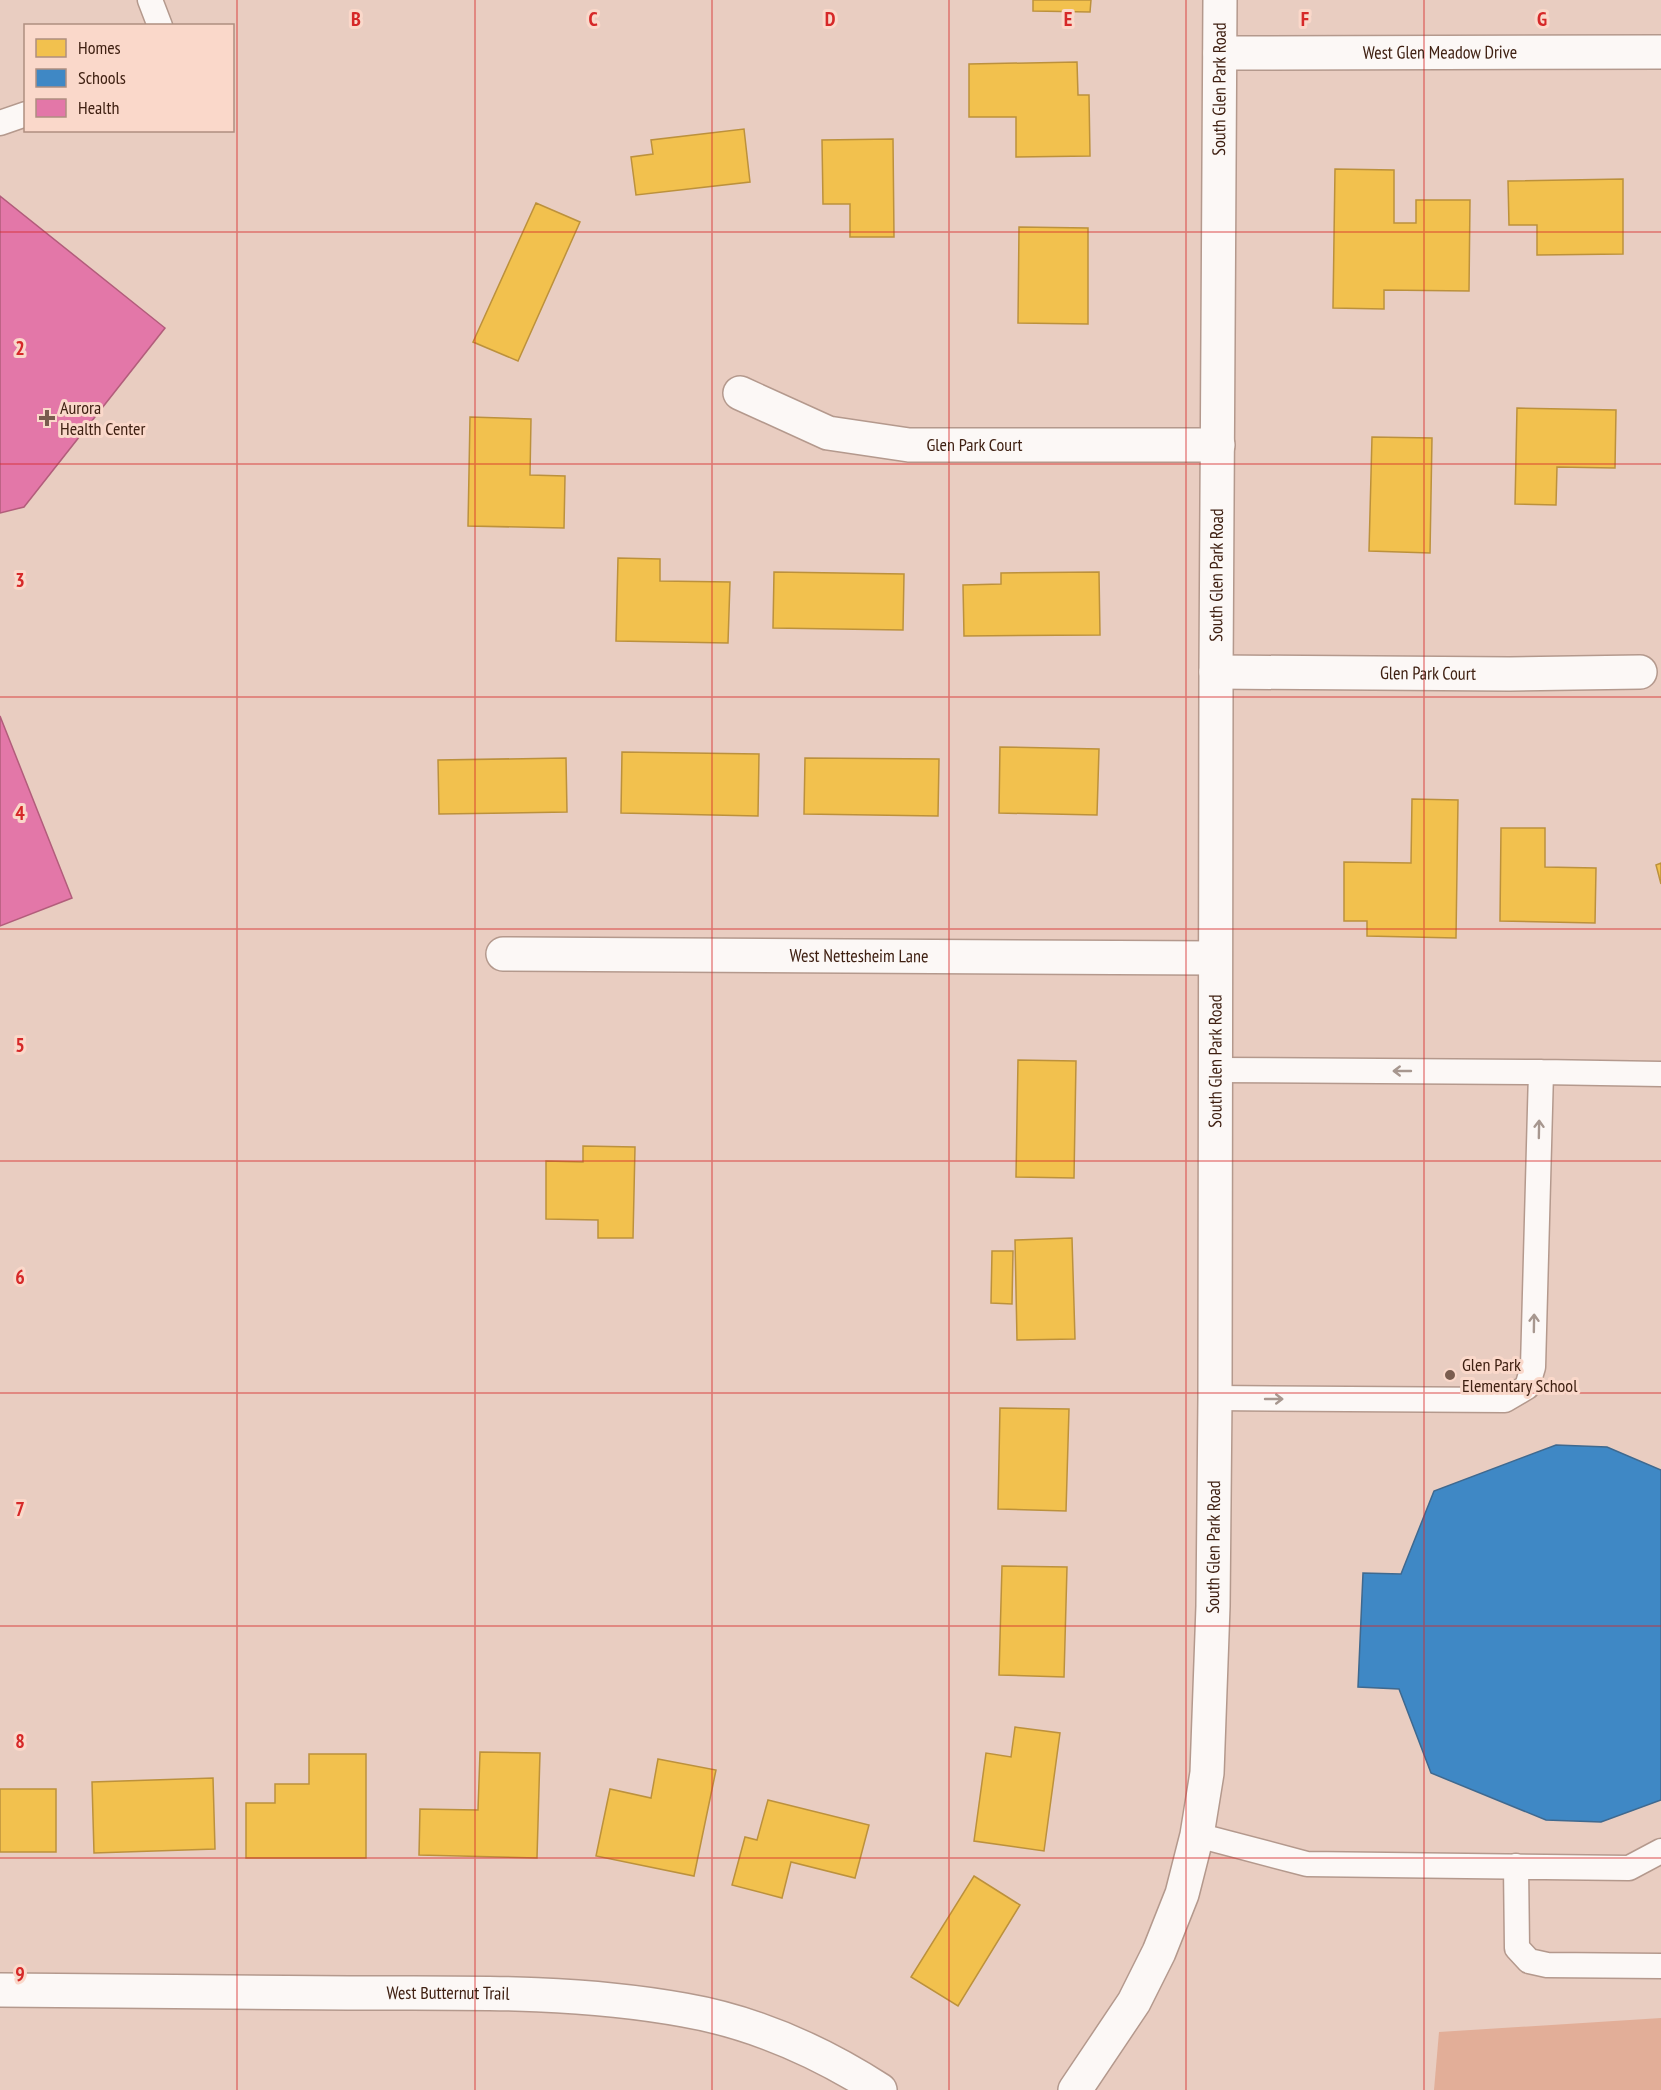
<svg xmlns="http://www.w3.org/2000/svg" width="1661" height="2090" viewBox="0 0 1661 2090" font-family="'PT Sans Narrow',sans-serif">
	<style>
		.green { fill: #e2ae98 }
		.homes { fill: #f2c14e; stroke: #bc913c; stroke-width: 1.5 }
		.schools { fill: #3f88c5; stroke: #3f698f; stroke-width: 1.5 }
		.health { fill: #e377a8; stroke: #b25d7b; stroke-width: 1.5 }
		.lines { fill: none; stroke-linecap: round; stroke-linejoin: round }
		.service-casing { stroke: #b4998d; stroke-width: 27 }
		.minor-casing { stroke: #b4998d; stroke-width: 36 }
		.service { stroke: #fcf8f6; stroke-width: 24 }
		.minor { stroke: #fcf8f6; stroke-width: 33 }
		.oneway { stroke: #a7978f }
		.grid { fill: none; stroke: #d62828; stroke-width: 1.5; stroke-opacity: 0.55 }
		.poi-dot { fill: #7a5d4f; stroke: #fad8ca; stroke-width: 2 }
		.labels { text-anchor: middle; stroke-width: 6; stroke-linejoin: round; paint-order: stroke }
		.street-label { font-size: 18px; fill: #3f2012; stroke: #fad8ca }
		.poi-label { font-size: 18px; fill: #3f2012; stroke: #fad8ca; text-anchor: start }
		.grid-label { font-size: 20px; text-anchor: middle; font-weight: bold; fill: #d62828; stroke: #fad8ca; stroke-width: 6; stroke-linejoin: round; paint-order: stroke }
	</style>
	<rect width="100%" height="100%" fill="#e9cdc1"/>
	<!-- green -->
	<path class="green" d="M1661 2018V2090H1434L1439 2032Z"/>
	<!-- homes -->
	<path class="homes" d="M1033 0H1091L1090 12 1033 11Z
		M1077 62 1078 95H1089L1090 156 1016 157V117H969V64Z
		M744 129 750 182 636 195 631 157 653 154 651 140Z
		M893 139 894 237H850V204H823L822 140Z
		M1335 169 1394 170V223H1416V200H1470L1469 291 1384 290V309L1333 308Z
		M1623 179V254L1537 255V225H1509L1508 181Z
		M536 203 580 222 518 361 473 342Z
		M1019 227 1088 228V324L1018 323Z
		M1517 408 1616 410 1615 468 1557 467 1556 505 1515 504Z
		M470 417 531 419 530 475 565 476 564 528 468 526Z
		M1372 437 1432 438 1430 553 1369 551Z
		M618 558 660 559V581L730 582 728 643 616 641Z
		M774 572 904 574 903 630 773 628Z
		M1099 572 1100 635 964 636 963 585 1001 584V573Z
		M1000 747 1099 749 1097 815 999 813Z
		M622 752 759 754 758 816 621 813Z
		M566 758 567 812 439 814 438 760Z
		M805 758 939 759 938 816 804 814Z
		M1412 799 1458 800 1456 938 1367 936V921H1344V862L1411 863Z
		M1501 828H1545V867L1596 868 1595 923 1500 921Z
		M1661 863V884L1656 865Z
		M1018 1060 1076 1061 1074 1178 1016 1177Z
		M583 1146 635 1147 633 1238H598V1220L546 1219V1161L583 1162Z
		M1072 1238 1075 1339 1017 1340 1015 1240Z
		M992 1251H1013L1012 1304 991 1303Z
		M1000 1408 1069 1409 1066 1511 998 1509Z
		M1002 1566 1067 1567 1064 1677 999 1675Z
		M1015 1727 1060 1733 1044 1851 974 1841 986 1753 1011 1757Z
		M480 1752 540 1753 537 1858 419 1855 420 1809 478 1810Z
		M309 1754H366V1858H246V1803H275V1784H309Z
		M658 1759 716 1770 694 1876 596 1856 610 1789 651 1798Z
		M213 1778 215 1849 94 1853 92 1782Z
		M0 1789H56V1852H0Z
		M768 1800 869 1825 855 1878 791 1862 782 1898 732 1885 745 1837 757 1840Z
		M974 1876 1020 1905 958 2006 911 1977Z"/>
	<!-- schools -->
	<path class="schools" d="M1556 1445 1607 1447 1661 1470V1800L1601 1822 1546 1820 1431 1773 1399 1689 1358 1687 1363 1573 1401 1574 1434 1491Z"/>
	<!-- health -->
	<path class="health" d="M0 196 165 328 24 507 0 513Z
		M0 716 72 898 0 926Z"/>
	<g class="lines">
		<!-- service casing -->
		<g class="service-casing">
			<path id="service" d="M150 0 160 26
				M0 123 26 114
				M1541 1072 1661 1074
				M1215 1398 1505 1400 1527 1387 1533 1367 1541 1072 1216 1070
				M1197 1835 1307 1864 1629 1868 1661 1851
				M1516 1866 1517 1948 1529 1961 1547 1965 1661 1966"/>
		</g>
		<!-- minor casing -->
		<g class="minor-casing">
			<g id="minor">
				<path id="s1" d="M1220 53 1661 52"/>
				<path id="s2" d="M740 393 828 433 909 445H1218"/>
				<path id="s3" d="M1216 672 1510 674 1640 672"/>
				<path id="s4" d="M503 954 1215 958"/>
				<path id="s5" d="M0 1990C116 1991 233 1992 349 1993 461 1993 575 1990 684 2010 753 2022 821 2052 880 2090"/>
				<path id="s6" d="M1075 2090 1134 2002 1159 1952 1182 1894 1197 1835 1207 1773 1213 1606 1215 1398 1216 672 1220 0"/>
			</g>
		</g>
		<!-- service -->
		<use href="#service" class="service"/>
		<!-- minor -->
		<use href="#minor" class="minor"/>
	</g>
	<!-- one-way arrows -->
	<defs><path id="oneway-shaft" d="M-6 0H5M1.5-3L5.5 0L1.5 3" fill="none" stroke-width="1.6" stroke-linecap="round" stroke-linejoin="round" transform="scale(1.5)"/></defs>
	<g class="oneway">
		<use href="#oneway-shaft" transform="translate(1402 1071) rotate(-180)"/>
		<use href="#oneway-shaft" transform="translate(1539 1129) rotate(-89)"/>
		<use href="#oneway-shaft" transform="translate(1534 1323) rotate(-89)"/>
		<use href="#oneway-shaft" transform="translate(1274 1399)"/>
	</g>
	<!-- grid -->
	<path class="grid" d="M237 0V2090M475 0V2090M712 0V2090M949 0V2090M1186 0V2090M1424 0V2090M0 232H1661M0 464H1661M0 697H1661M0 929H1661M0 1161H1661M0 1393H1661M0 1626H1661M0 1858H1661"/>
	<!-- markers -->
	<g class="poi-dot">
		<path d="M44 409h6v6h6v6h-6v6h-6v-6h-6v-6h6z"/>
		<circle cx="1450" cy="1375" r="6"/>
	</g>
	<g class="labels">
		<!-- street labels -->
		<g class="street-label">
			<text dy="6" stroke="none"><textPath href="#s1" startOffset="220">West Glen Meadow Drive</textPath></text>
			<text dy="6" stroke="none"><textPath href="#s6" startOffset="2032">South Glen Park Road</textPath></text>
			<text dy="6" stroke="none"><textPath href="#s2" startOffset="244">Glen Park Court</textPath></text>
			<text dy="6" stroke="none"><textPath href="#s6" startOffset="1546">South Glen Park Road</textPath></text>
			<text dy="6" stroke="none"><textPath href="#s3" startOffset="212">Glen Park Court</textPath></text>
			<text dy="6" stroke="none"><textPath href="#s4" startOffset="356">West Nettesheim Lane</textPath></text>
			<text dy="6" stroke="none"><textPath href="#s6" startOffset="1060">South Glen Park Road</textPath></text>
			<text dy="6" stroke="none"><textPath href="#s6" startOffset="574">South Glen Park Road</textPath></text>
			<text dy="6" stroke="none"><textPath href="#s5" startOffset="448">West Butternut Trail</textPath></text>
		</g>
		<!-- poi labels -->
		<g class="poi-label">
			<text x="60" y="414">Aurora<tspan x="60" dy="21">Health Center</tspan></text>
			<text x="1462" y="1371">Glen Park<tspan x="1462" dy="21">Elementary School</tspan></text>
		</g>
	</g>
	<g class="grid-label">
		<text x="356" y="26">B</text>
		<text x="593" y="26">C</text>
		<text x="830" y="26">D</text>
		<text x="1068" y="26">E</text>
		<text x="1305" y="26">F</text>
		<text x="1542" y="26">G</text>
		<text x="20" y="355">2</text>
		<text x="20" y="587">3</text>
		<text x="20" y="820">4</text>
		<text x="20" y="1052">5</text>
		<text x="20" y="1284">6</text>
		<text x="20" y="1516">7</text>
		<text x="20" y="1748">8</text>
		<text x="20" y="1981">9</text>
	</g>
	<!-- legend -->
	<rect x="24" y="24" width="210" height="108" fill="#fad8ca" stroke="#af8e80" stroke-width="1.5"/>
	<rect x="36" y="39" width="30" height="18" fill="#f2c14e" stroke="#af8e80" stroke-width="1.5"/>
	<text x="78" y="54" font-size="18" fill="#3f2012">Homes</text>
	<rect x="36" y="69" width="30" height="18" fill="#3f88c5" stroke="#af8e80" stroke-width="1.5"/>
	<text x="78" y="84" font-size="18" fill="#3f2012">Schools</text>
	<rect x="36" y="99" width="30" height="18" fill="#e377a8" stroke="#af8e80" stroke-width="1.5"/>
	<text x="78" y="114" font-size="18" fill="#3f2012">Health</text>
</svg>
